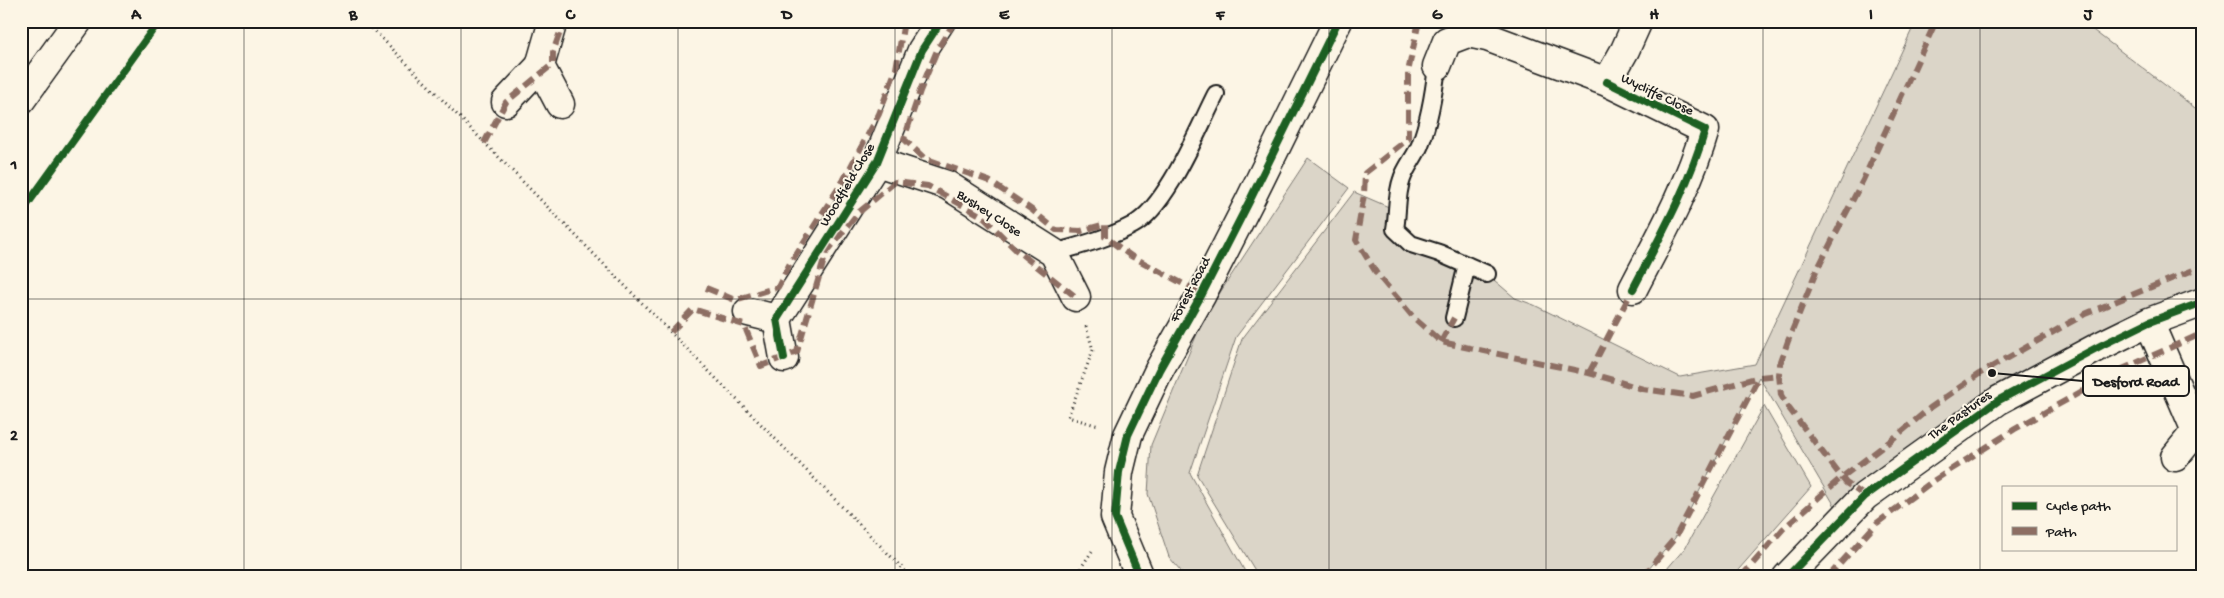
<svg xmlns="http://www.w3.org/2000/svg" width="2224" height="598" viewBox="0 0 2224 598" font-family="'Gochi Hand',sans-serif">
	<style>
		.green { fill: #dbd5c8; stroke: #7c7872 }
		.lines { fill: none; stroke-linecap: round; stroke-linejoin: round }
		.service-casing { stroke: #1c1c1c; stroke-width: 20 }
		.minor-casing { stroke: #1c1c1c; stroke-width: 31 }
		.tertiary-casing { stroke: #1c1c1c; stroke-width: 31 }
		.secondary-casing { stroke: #1c1c1c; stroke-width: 31 }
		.path { stroke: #1c1c1c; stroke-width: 3; stroke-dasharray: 1 4; stroke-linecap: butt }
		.service { stroke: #fcf5e5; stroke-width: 16 }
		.minor { stroke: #fcf5e5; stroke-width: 28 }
		.tertiary { stroke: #fcf5e5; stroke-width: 28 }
		.secondary { stroke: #fcf5e5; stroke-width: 28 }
		.quiet { stroke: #8d6e63; stroke-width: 6; stroke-dasharray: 12 6; stroke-linecap: butt }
		.cycleway-casing { stroke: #fcf5e5; stroke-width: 11 }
		.cycleway { stroke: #1b5e20; stroke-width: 8 }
		.grid { fill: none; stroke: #1c1c1c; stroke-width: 1; stroke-opacity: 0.55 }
		.labels { text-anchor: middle; stroke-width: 4; stroke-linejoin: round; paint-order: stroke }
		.street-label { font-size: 14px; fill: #1c1c1c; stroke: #fcf5e5 }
		.leader { fill: none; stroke: #1c1c1c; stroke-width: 2 }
		.callout-dot { fill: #1c1c1c; stroke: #fcf5e5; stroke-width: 2 }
		.callout { fill: #fcf5e5; stroke: #1c1c1c; stroke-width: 2 }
		.callout-label { font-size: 15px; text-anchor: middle; font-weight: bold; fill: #1c1c1c }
		.neatline { fill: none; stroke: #1c1c1c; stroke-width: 2 }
		.grid-label { font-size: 16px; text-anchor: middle; font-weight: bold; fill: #1c1c1c }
	</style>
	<rect width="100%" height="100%" fill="#fcf5e5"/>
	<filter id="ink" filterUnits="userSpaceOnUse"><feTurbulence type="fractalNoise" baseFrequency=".02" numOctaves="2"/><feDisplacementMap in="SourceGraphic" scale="10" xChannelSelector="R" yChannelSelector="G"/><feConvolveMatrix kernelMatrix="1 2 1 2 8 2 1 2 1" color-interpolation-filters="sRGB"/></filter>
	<g filter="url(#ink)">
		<!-- green -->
		<path class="green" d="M1916 21H2081L2203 114V302L2102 345 1842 518 1759 377 1675 538 1642 577H1259L1197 475 1242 339 1354 192 1398 211 1395 229 1487 274 1515 298 1534 305 1680 377 1755 364Z
			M1308 158 1349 188 1236 337 1190 473 1248 577H1186L1169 557 1148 494 1151 445 1204 317Z
			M1764 406 1811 487 1732 577H1660L1685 548Z"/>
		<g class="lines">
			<!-- service casing -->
			<g class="service-casing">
				<path id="service" d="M1437 66C1434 93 1430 119 1420 145 1415 157 1406 167 1402 179 1396 195 1398 213 1395 229L1411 244 1439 253 1487 274
					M1054 253C1081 245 1109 238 1133 225 1167 207 1198 129 1216 94
					M1454 318 1467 265"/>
			</g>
			<!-- minor casing -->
			<g class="minor-casing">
				<path id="minor" d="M540 66 560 104
					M1437 66 1447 41 1468 33 1487 37 1607 82 1625 50 1638 21
					M1607 82 1705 130C1689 186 1660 237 1633 289
					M506 102 540 66 553 21
					M877 162 947 185 1054 253 1076 297
					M748 312 777 319
					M2149 322 2196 431 2175 457
					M784 358 777 319 877 162 922 50 941 21
					M1787 577 1865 496 1999 400 2102 345 2149 322 2203 302"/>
			</g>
			<!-- tertiary casing -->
			<g class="tertiary-casing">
				<path id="tertiary" d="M1140 577 1115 517 1119 472 1128 435 1159 370 1202 294 1250 200 1338 21"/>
			</g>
			<!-- secondary casing -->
			<g class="secondary-casing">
				<path id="secondary" d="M21 100 78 21"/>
			</g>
			<!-- path -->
			<path class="path" d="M365 21 911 577
				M1086 326 1093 350 1068 417 1099 426
				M1075 577 1094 548"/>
			<!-- service -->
			<use href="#service" class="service"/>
			<!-- minor -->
			<use href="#minor" class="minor"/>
			<!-- tertiary -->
			<use href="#tertiary" class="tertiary"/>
			<!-- secondary -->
			<use href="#secondary" class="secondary"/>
			<!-- quiet -->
			<path class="quiet" d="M955 21 938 48 920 91 904 139 924 158 989 181 1032 210 1056 230 1081 231 1105 224V237L1131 256 1202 294
				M1419 21 1408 72V139L1365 173 1364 195 1356 240 1377 274 1414 318 1441 342 1589 373 1643 389 1693 396 1759 377
				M484 143 506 102 553 64V52L564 21
				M706 288 735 300 778 287 789 265 843 181 879 114 896 69 904 21
				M671 332 693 309 744 325 761 366 797 352 826 253 858 213 895 182 928 186 982 216 1016 250 1076 297
				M1441 342 1454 318
				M1589 373 1633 289
				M1865 496 1846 483 1788 407 1781 395 1779 375 1780 364 1788 341 1816 272 1863 180 1936 21
				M1642 577 1675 538 1759 377 1779 375
				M1741 577 1783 529 1842 477 1889 442 1930 408 1979 374 2085 314 2203 266
				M1828 577 1877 523 1933 481 2015 429 2118 371 2203 333"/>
			<!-- cycleway casing -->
			<g class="cycleway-casing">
				<path id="cycleway" d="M1607 82 1705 130C1689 186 1660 237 1633 289
					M21 213 159 21
					M784 358 777 319 877 162 922 50 941 21
					M1140 577 1115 517 1119 472 1128 435 1159 370 1202 294 1250 200 1338 21
					M1787 577 1865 496 1999 400 2102 345 2149 322 2203 302"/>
			</g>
			<!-- cycleway -->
			<use href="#cycleway" class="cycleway"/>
		</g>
	</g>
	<!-- grid -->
	<path class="grid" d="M244 21V577M461 21V577M678 21V577M895 21V577M1112 21V577M1329 21V577M1546 21V577M1763 21V577M1980 21V577M21 299H2203"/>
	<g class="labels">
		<!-- street labels -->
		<g class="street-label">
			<text transform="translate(1658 93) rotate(26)" y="5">Wycliffe Close</text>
			<text transform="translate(846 184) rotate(-59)" y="5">Woodfield Close</text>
			<text transform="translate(990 212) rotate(33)" y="5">Bushey Close</text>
			<text transform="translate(1189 289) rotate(-62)" y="5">Forest Road</text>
			<text transform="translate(1959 414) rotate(-36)" y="5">The Pastures</text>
		</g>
	</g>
	<!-- callouts -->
	<path class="leader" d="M1992 373L2083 381"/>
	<circle class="callout-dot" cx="1992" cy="373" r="5"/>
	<rect class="callout" x="2083" y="366" width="106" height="30" rx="5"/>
	<g class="callout-label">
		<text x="2136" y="386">Desford Road</text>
	</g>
	<!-- margin -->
	<rect width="2224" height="598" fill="none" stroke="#fcf5e5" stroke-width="55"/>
	<!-- legend -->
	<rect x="2002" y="486" width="175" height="65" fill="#fcf5e5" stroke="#a29e95"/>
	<rect x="2012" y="502" width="25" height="8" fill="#1b5e20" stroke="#a29e95"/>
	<text x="2046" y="510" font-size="15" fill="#1c1c1c">Cycle path</text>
	<rect x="2012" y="527" width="25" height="8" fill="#8d6e63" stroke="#a29e95"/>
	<text x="2046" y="536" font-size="15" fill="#1c1c1c">Path</text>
	<rect x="28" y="28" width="2168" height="542" class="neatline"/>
	<g class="grid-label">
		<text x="136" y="19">A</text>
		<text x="353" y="19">B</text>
		<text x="570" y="19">C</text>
		<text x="787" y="19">D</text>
		<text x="1004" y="19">E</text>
		<text x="1220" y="19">F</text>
		<text x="1437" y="19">G</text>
		<text x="1654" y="19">H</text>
		<text x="1871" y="19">I</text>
		<text x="2088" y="19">J</text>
		<text x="14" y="169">1</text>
		<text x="14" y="440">2</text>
	</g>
</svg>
